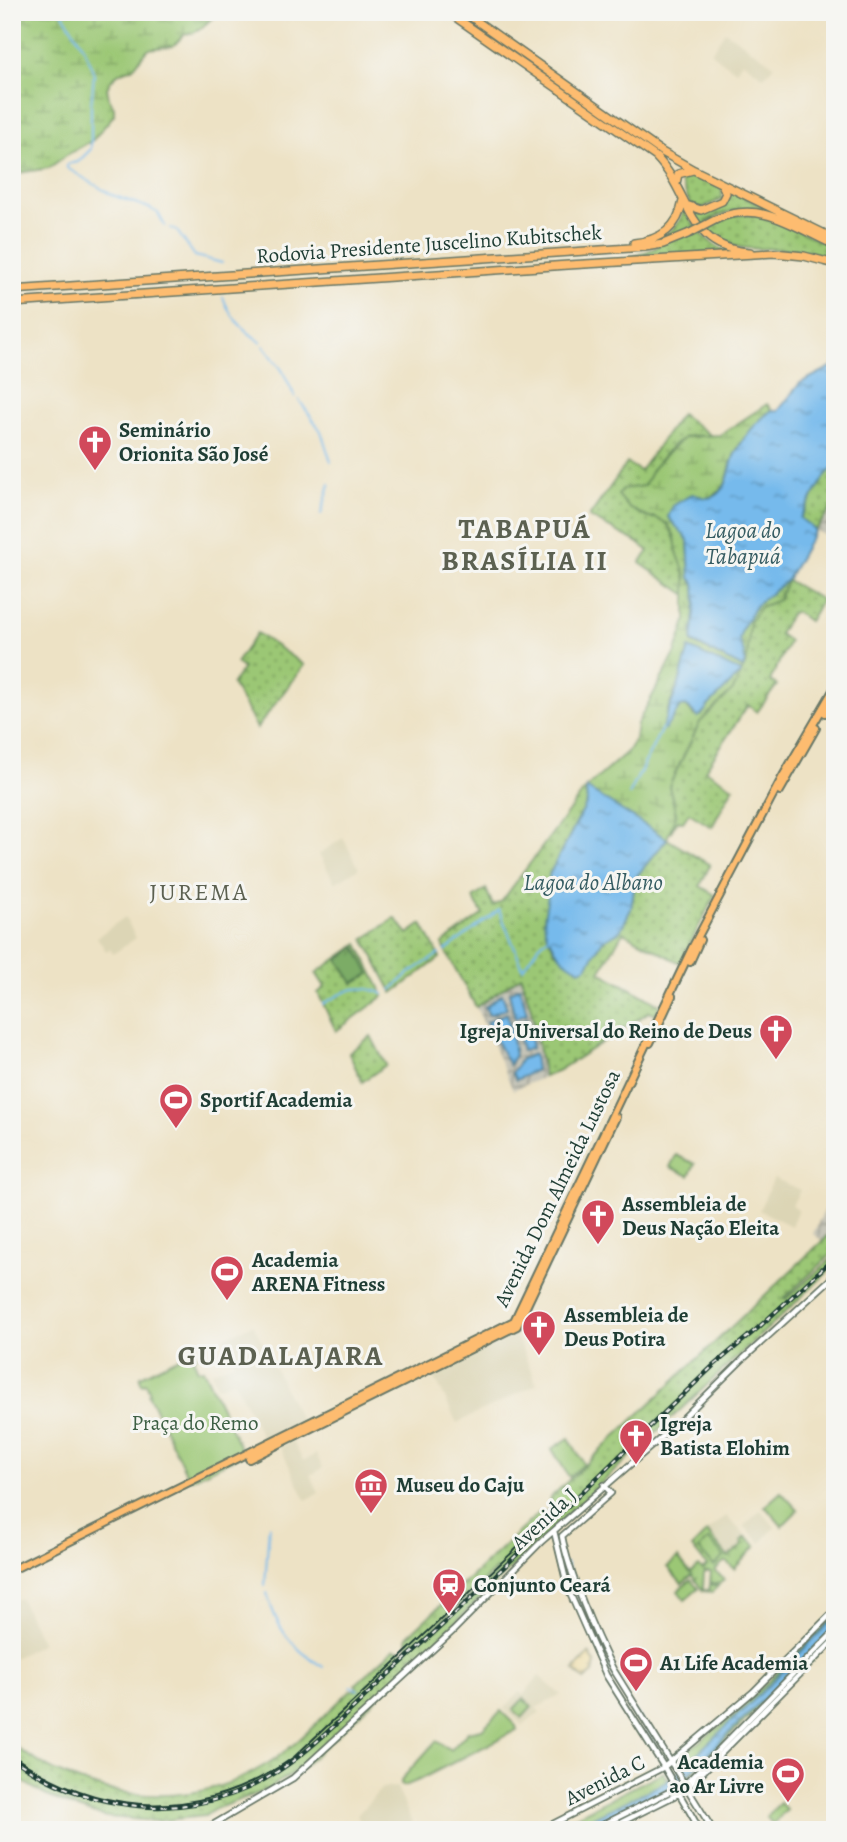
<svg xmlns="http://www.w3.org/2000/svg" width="847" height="1842" viewBox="0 0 847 1842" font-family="Alegreya,serif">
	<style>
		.built { fill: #dcd5b5 }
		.industrial { fill: url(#industrial-grid) }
		.grass { fill: url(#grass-dots); stroke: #5d8254; stroke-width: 2; fill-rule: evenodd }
		.forest { fill: url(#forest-crowns); stroke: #4e744d; stroke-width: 2 }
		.wetland { fill: url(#wetland-marsh); stroke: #5d8254; stroke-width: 2; fill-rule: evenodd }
		.sand { fill: url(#sand-dots); stroke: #868c69; stroke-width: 2 }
		.park { fill: #9bc775; stroke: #5d8254; stroke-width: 2 }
		.water { fill: url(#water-ripples); stroke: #4a7c90; stroke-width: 2 }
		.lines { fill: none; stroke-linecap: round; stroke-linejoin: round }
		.stream { stroke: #76baec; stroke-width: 2 }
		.tertiary-casing { stroke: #677767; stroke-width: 8 }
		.primary-casing { stroke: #677767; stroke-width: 10 }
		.trunk-casing { stroke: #677767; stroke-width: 10 }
		.tertiary { stroke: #fff; stroke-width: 4.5 }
		.primary { stroke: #fdbc6f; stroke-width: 6 }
		.trunk { stroke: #fdbc6f; stroke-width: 7 }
		.tram { stroke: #1f3d34; stroke-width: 2 }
		.rail-casing { stroke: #1f3d34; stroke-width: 4.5 }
		.rail { stroke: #f6f6f2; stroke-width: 2; stroke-dasharray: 5; stroke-linecap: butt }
		.trunk-bridge-casing { stroke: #677767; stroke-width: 10; stroke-linecap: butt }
		.trunk-bridge { stroke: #fdbc6f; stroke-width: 7 }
		.labels { text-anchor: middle; stroke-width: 6; stroke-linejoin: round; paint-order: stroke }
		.street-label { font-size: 21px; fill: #1f3d34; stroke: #f6f6f2 }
		.poi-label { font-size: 21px; font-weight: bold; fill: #1f3d34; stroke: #f6f6f2; text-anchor: start }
		.park-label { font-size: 21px; fill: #3e6044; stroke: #f6f6f2 }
		.water-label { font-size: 23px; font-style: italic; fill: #355c62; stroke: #f6f6f2 }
		.quarter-label { font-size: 24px; letter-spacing: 2px; fill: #5c6151; stroke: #f6f6f2 }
		.district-label { font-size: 28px; font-weight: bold; letter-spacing: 2px; fill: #5c6151; stroke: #f6f6f2 }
	</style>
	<defs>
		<pattern id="industrial-grid" width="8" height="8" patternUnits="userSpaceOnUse" patternTransform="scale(1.75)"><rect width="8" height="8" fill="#c6c5b8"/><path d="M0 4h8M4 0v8" fill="none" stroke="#a0a196"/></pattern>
		<pattern id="grass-dots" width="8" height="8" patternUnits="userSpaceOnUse" patternTransform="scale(1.75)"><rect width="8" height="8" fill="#9bc775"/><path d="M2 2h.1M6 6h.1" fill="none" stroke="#7ea361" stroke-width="1.8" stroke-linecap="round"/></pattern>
		<pattern id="forest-crowns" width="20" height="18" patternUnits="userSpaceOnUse" patternTransform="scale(1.75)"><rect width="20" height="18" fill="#7cac66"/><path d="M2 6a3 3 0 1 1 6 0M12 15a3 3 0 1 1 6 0" fill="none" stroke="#658d55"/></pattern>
		<pattern id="wetland-marsh" width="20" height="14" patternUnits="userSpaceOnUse" patternTransform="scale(1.75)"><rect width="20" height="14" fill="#9bc775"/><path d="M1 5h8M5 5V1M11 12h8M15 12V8" fill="none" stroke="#7ea361"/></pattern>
		<pattern id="sand-dots" width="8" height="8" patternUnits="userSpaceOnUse" patternTransform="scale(1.75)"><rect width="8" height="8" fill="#eeda9e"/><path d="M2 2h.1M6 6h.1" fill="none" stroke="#ccbc89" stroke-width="1.8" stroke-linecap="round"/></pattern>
		<pattern id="water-ripples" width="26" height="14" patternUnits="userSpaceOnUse" patternTransform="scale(1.75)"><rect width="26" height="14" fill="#76baec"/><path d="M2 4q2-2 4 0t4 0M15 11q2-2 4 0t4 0" fill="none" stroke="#6098c0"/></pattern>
	</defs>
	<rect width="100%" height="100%" fill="#f6f6f2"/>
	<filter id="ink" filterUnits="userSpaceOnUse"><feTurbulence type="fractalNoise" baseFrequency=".0143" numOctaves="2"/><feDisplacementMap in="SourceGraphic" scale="14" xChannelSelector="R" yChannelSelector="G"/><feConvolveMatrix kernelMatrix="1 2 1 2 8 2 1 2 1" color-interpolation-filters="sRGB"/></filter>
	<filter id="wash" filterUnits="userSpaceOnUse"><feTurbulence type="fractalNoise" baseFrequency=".00686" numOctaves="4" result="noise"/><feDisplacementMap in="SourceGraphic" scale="28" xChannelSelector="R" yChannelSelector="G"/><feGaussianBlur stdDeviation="1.57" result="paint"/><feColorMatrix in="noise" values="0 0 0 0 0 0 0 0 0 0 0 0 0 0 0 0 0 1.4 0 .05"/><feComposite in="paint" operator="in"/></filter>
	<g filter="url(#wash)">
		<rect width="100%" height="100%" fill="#ede2c5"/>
		<!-- built -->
		<path class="built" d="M725 31 774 65 764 77 742 61 736 71 711 53Z
			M343 838 359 868 335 883 319 854Z
			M125 917 136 938 113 954 110 949 106 951 97 937Z
			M774 1178 800 1190 792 1205 798 1209 791 1226 759 1210Z
			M253 1324 301 1421 272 1434 273 1438 264 1442 234 1380 218 1387 211 1372 235 1362 223 1338Z
			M514 1331 537 1384 457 1423 432 1372Z
			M293 1441 303 1461 316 1454 323 1468 310 1475 319 1493 306 1500 280 1447Z
			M761 1510 775 1527 761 1543 744 1526Z
			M726 1516 756 1546 734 1569 725 1561 715 1570 693 1545Z
			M20 1598 42 1643 12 1659V1602Z
			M539 1676 561 1695 536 1708 540 1712 523 1726 504 1709 519 1692 523 1695Z
			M397 1787 412 1823 398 1830H364L357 1815 382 1788Z"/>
		<!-- industrial -->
		<path class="industrial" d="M835 504V541L815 530Z
			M521 975 531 1008 544 1077 513 1090 476 1007Z
			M828 1202 835 1205V1229L823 1241 813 1234Z"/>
		<!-- grass -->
		<path class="grass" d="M690 174 722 188V199L702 208 690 204 680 180 681 175Z
			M727 188 779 215C753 205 729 208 705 222L735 215H765L835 248V251L825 249 824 251 835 255V258C819 254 803 250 786 249 749 248 710 254 693 211 704 213 724 205 729 195Z
			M684 208C694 229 706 242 728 252L629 258 656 248 662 241 650 244C666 234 680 229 684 208Z
			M681 414 713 437C706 437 697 434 690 436 667 442 655 469 643 487L635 488 629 508C635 510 643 517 649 518 655 519 659 517 665 522 676 530 687 582 688 596L640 563 649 551 637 542 589 517 627 463 640 471Z
			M835 466V504L815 530 800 519 826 475Z
			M787 580 822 600 809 621 796 612 791 613 779 634 789 641 770 681 777 685 757 712 748 705 705 770 733 787 712 827 689 813 683 822 678 820 670 833 676 814 669 786 700 722 733 690 747 660 750 621 760 607 778 600Z
			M257 633 304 665 257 728 232 684 243 668 236 663Z
			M586 788 587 803 549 875 551 887 544 918 554 951 587 967 602 941 620 931 631 909 636 877 667 839 710 865 700 886 715 895 680 963 623 932 600 972 660 1005 655 1014 649 1012 559 1070 544 1077 531 1008 521 976 476 1007 442 944 483 914 473 898 486 889 493 906 502 901Z
			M395 918 408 934 422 924 440 958 393 993 364 939Z
			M358 944 384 996 336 1031 318 993 325 987 316 973Z
			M371 1036 386 1065 362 1082 349 1053Z
			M835 1229V1251L784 1298 786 1299 835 1256V1265C697 1397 554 1523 419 1658L413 1655 411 1657V1666L304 1766 266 1790 215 1809 205 1816 156 1821 107 1817 81 1810 45 1795 12 1775V1744C85 1801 188 1814 267 1764 298 1745 324 1715 351 1690H357L356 1684 394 1649 405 1652 408 1650 407 1637 539 1513 547 1514 550 1498ZM496 1569 498 1571 437 1629 435 1627Z
			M707 1532 728 1557 743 1545 741 1542 746 1537 756 1546 734 1569 725 1561 715 1570 724 1580 719 1584 710 1582 711 1572H704L703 1590H709L710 1584 718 1586 712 1592 703 1591 690 1573 698 1566 702 1570 707 1566 692 1547Z"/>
		<!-- forest -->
		<path class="forest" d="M356 947 370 974 353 983 338 960Z"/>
		<!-- wetland -->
		<path class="wetland" d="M12 12H222C218 15 214 16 211 19 201 28 199 33 185 34L173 46 148 49 132 69C120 70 112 77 107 88L109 99 114 107V115L93 140 65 156 49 168 12 174Z
			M767 404 772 410C759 420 740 440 734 456 725 476 732 490 705 499L700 496 668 517 688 539 690 578 695 584 696 603 692 643 743 668 744 653 739 640 742 629 755 606 787 580 778 600 760 607 750 621 747 660 740 676 733 690 700 722 669 786 676 814 667 839 586 788 627 752 635 739 637 724 675 654 686 621V576L677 552 675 537 668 524 654 517 649 518 629 508 618 495 623 489 644 486 652 470 661 459 685 437 720 435ZM686 658 741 672C729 688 711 699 702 715L694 716 686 706 680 707 665 729 667 711 679 684Z"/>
		<!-- sand -->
		<path class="sand" d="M589 1653 595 1663 593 1673 584 1680 574 1670Z"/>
		<!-- park -->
		<path class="park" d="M676 1155 695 1164 689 1176 670 1167Z
			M192 1351 197 1356 193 1358 198 1370 203 1369 243 1454 192 1479 188 1477 148 1394 150 1393 146 1383 142 1384 140 1379 141 1376Z
			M569 1438 584 1464 569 1477 552 1449Z
			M781 1492 798 1510 782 1526 765 1506Z
			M709 1540 724 1557 714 1566 699 1549Z
			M678 1558 692 1575 682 1584 667 1567Z
			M691 1580 698 1589 685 1600 678 1591Z
			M835 1615V1633L688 1777 675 1760 733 1716Z
			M523 1699 532 1707 522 1718 513 1710Z
			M501 1711 516 1726 517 1730 419 1780 405 1786 401 1784V1780L436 1741 451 1750 468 1732 482 1729Z
			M663 1772 673 1789 589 1830H549Z
			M780 1803 787 1810 773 1824 766 1817Z"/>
		<!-- water -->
		<path class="water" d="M835 365V466L826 475 800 518 815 530 787 580 755 606 742 629 739 640 744 653 745 662 743 668 692 642 696 603 695 584 690 578 688 540 668 517 673 506 692 494C697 495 703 498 708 498 730 496 728 466 736 452 745 435 757 421 772 410L778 411 800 383Z
			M689 648 741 672C731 684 721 693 710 704 705 709 704 714 698 717L687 706 680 707 665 729 662 728 679 684Z
			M586 788 667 839 636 877 631 909 620 931 602 941 587 967 580 970C567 963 559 957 553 944 549 935 550 944 547 935 539 916 552 895 549 875L587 803Z
			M520 987 527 1013 515 1018 509 992Z
			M502 994 507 1008 489 1015 485 1007Z
			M507 1013 515 1055 509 1065 486 1022Z
			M527 1018 532 1048 522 1051 516 1024Z
			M534 1054 536 1070 516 1080 512 1073 521 1059Z
			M835 1617V1627L686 1776 673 1786 583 1830H567L668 1781 756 1698Z"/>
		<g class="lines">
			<!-- stream -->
			<path class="stream" d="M62 12 84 48 94 74 91 106V149L78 162 67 164V168L112 195 149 208 158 213 165 226
				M170 228 177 231 195 256 222 263
				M223 297C230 317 243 330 261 342
				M264 346 282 370 295 397
				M299 400 321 431 331 462
				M321 514 330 484
				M629 795 662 728
				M445 951 499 910 523 968 537 948 548 937
				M391 990 411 972 439 954
				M323 1004C346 991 357 982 384 994
				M545 1512 547 1513
				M566 1563 584 1612
				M265 1585 269 1526
				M267 1593C277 1630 291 1647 323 1667
				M592 1632 604 1659 626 1697
				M351 1686 358 1690
				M635 1711 658 1749"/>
		</g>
	</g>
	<g filter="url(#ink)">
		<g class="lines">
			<!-- tertiary casing -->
			<g class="tertiary-casing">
				<path id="tertiary" d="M604 1485 611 1493 562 1536C569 1574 595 1634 613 1669L713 1830
					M554 1531 568 1589 606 1675 664 1767 700 1830
					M204 1830 293 1778 453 1631 542 1541 677 1424 743 1359 835 1275
					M541 1830 664 1767 753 1692 835 1610
					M592 1830 685 1784 835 1631
					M606 1830 680 1793 688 1787 835 1639"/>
			</g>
			<!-- primary casing -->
			<g class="primary-casing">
				<path id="primary" d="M825 713 835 696
					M780 791 816 728
					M690 962 700 940
					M650 1043 672 996
					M249 1459 517 1326 616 1117
					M12 1570 514 1321 692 948 783 776 835 687"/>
			</g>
			<!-- trunk casing -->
			<g class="trunk-casing">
				<path id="trunk" d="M448 12 656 157C692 194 686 248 750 252
					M464 12 662 152 694 170 835 239
					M676 184 678 174 693 170
					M686 205 701 210 722 201 726 193 722 184
					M717 219C760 199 796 228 835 245
					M634 243C661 240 678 228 683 201
					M12 290 645 247 663 244 690 233
					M12 303 568 265 774 253 804 256 835 264"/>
			</g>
			<!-- tertiary -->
			<use href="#tertiary" class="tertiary"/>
			<!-- primary -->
			<use href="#primary" class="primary"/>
			<!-- trunk -->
			<use href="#trunk" class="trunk"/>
			<!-- tram -->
			<path class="tram" d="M12 1755C103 1820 204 1821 294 1757L550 1517"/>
			<!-- rail casing -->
			<g class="rail-casing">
				<path id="rail" d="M12 1758C76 1804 157 1821 233 1794 297 1771 342 1716 391 1672 501 1573 606 1468 713 1366L758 1328 835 1257"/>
			</g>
			<!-- rail -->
			<use href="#rail" class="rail"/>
			<!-- trunk-bridge casing -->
			<g class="trunk-bridge-casing">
				<path id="trunk-bridge" d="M690 233 717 219"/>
			</g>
			<!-- trunk-bridge -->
			<use href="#trunk-bridge" class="trunk-bridge"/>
		</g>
	</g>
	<!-- icons -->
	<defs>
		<g id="church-pin" transform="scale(1.75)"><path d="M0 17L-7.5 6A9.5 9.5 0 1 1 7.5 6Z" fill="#d1495b" stroke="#f6f6f2"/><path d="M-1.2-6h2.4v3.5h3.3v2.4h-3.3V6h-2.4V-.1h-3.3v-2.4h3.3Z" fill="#fff"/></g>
		<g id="stadium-pin" transform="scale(1.75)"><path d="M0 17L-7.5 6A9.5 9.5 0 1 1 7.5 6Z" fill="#d1495b" stroke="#f6f6f2"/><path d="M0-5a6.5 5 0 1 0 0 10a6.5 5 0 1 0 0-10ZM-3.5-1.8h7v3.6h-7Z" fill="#fff"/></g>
		<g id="museum-pin" transform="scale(1.75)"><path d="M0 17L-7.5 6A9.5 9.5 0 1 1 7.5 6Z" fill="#d1495b" stroke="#f6f6f2"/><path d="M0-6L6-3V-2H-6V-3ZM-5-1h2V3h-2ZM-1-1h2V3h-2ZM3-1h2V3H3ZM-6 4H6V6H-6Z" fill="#fff"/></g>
		<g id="station-pin" transform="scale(1.75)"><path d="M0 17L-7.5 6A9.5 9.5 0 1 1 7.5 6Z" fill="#d1495b" stroke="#f6f6f2"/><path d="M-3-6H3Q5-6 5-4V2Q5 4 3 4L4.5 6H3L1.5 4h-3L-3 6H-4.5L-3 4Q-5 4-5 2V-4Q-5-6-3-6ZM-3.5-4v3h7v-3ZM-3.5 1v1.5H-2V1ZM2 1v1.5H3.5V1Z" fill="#fff"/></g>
	</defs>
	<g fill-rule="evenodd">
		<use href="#church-pin" x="95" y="442"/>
		<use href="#church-pin" x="776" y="1031"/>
		<use href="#stadium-pin" x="176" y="1100"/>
		<use href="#church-pin" x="598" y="1216"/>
		<use href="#stadium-pin" x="227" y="1272"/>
		<use href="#church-pin" x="539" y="1327"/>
		<use href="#church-pin" x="636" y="1436"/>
		<use href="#museum-pin" x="371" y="1485"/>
		<use href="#station-pin" x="449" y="1585"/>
		<use href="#stadium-pin" x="636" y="1663"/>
		<use href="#stadium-pin" x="788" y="1774"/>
	</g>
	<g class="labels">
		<!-- street labels -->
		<g class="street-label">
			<text transform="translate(429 244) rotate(-4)" y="7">Rodovia Presidente Juscelino Kubitschek</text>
			<text transform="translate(557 1188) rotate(-64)" y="7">Avenida Dom Almeida Lustosa</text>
			<text transform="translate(544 1519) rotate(-43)" y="7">Avenida J</text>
			<text transform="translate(605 1780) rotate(-27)" y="7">Avenida C</text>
		</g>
		<!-- poi labels -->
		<g class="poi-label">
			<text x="119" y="437">Seminário<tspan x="119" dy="24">Orionita São José</tspan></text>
			<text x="752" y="1038" text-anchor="end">Igreja Universal do Reino de Deus</text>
			<text x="200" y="1107">Sportif Academia</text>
			<text x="622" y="1211">Assembleia de<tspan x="622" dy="24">Deus Nação Eleita</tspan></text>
			<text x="252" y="1267">Academia<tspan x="252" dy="24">ARENA Fitness</tspan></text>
			<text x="564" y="1322">Assembleia de<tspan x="564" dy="24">Deus Potira</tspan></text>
			<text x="660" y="1431">Igreja<tspan x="660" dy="24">Batista Elohim</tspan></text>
			<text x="396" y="1492">Museu do Caju</text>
			<text x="474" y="1592">Conjunto Ceará</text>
			<text x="660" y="1670">A1 Life Academia</text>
			<text x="764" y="1769" text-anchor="end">Academia<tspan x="764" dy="24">ao Ar Livre</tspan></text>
		</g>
		<!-- park labels -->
		<g class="park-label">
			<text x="195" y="1430">Praça do Remo</text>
		</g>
		<!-- water labels -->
		<g class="water-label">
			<text x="743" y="538">Lagoa do<tspan x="743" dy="26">Tabapuá</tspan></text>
			<text x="593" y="890">Lagoa do Albano</text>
		</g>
		<!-- quarter labels -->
		<g class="quarter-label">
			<text x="199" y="900">JUREMA</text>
		</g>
		<!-- district labels -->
		<g class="district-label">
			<text x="525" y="538">TABAPUÁ<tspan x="525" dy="32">BRASÍLIA II</tspan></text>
			<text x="281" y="1365">GUADALAJARA</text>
		</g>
	</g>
	<!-- margin -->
	<rect width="847" height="1842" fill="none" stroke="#f6f6f2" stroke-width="42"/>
</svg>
